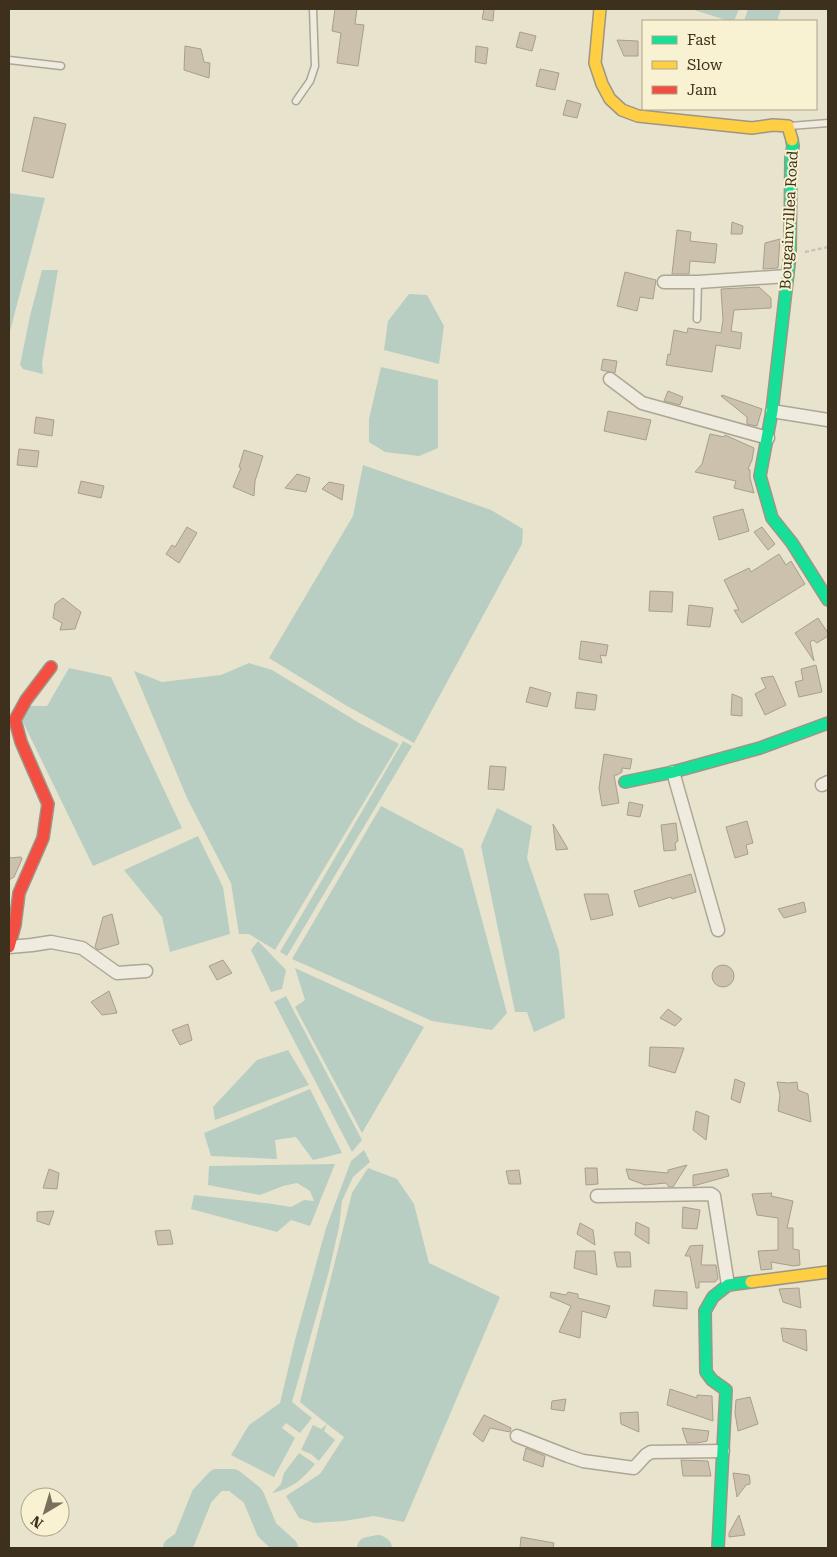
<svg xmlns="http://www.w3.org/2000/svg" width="837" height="1557" viewBox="0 0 837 1557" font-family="'Roboto Serif',serif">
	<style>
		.water { fill: #b8cec3 }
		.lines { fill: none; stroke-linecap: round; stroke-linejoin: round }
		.river { stroke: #b8cec3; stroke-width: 22 }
		.building { fill: #ccc1ad; stroke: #a89e8c }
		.lane-casing { stroke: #ada696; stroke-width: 9 }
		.street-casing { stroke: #ada696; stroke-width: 15 }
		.fast-casing { stroke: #9d9686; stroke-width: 14 }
		.slow-casing { stroke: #9d9686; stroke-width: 14 }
		.jam-casing { stroke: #9d9686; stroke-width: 14 }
		.path { stroke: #c7c3b6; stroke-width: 2.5; stroke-dasharray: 4 2.5; stroke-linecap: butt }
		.lane { stroke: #efecdf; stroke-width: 6 }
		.street { stroke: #efecdf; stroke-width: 12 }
		.fast { stroke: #16e098; stroke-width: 11 }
		.slow { stroke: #ffcf43; stroke-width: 11 }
		.jam { stroke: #f24e42; stroke-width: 11 }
		.labels { text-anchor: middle; stroke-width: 4; stroke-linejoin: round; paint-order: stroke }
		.street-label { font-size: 15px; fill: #3d301c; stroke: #f9f2d2 }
	</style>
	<rect width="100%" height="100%" fill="#e8e3cd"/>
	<!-- water -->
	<path class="water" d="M691 9H739L734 21H729Z
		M748 9H781L777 21H744Z
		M9 193 45 198 9 335Z
		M42 270H58L42 363 43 374 23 369 20 365 30 316Z
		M409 294 427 295 444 326 439 364 384 350 388 321Z
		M381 367 438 380V448L419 456 385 452 369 442V419Z
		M363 465 491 510 523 529 522 544 414 743 347 706 269 658 353 516Z
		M249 663 272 670 361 724 399 744 275 950 249 934H239L231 883 187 798 134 671 162 682 221 675Z
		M69 668 111 677 182 828 93 866 20 716 27 706H47Z
		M403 741 412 746 287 956 280 952Z
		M381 806 463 849 507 1013 492 1030 432 1021 292 959Z
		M497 808 532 826 527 858 559 951 565 1018 534 1032 527 1012H515L481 846Z
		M198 836 223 887 230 934 170 952 162 917 124 870Z
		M258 941 286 970 282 989 271 992 251 950Z
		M295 968 424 1027 362 1133 295 1007 305 1000Z
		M286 996 362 1140 352 1152 274 1002Z
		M288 1050 309 1085 215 1120 213 1107 257 1060Z
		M310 1089 342 1153 313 1160 296 1137 275 1140 277 1159 211 1156 204 1133Z
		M364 1150 370 1162 353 1177 342 1201 339 1227 329 1271 292 1402 312 1418 300 1433 286 1423 282 1428 295 1438 274 1477 231 1455 249 1425 280 1403 295 1340 326 1228 351 1161Z
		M335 1164 310 1226 291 1220 277 1232 191 1209 194 1195 273 1204 291 1207 304 1200 314 1201 310 1191 297 1183 283 1186 260 1195 208 1185 209 1166Z
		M368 1168 397 1179 414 1204 429 1263 500 1297 404 1522 374 1516 344 1521 314 1523 299 1518 286 1496 320 1474 344 1437 327 1424 324 1431 335 1440 319 1461 311 1454 301 1450 313 1425 321 1429 327 1424 300 1402 352 1193Z
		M299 1453 315 1464C303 1479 291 1489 272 1493L281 1484 284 1473Z"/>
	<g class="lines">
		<!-- river -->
		<path class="river" d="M174 1548 184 1541 202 1496 217 1480H233L253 1496 267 1530 287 1548
			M368 1548 378 1546 381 1548"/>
	</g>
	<!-- building -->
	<path class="building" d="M335 9H357L355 24 364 25 358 66 337 63 341 33 332 31Z
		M484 9H494L493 21 482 19Z
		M520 32 536 36 532 51 516 47Z
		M617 40 638 41V56H624Z
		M185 46 201 49 204 62 210 63 209 78 184 70Z
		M476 46 488 48 486 64 475 62Z
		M540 69 559 73 555 90 536 86Z
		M567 100 581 104 577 118 563 115Z
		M34 117 66 124 53 178 22 171Z
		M732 222 743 226 742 234H731Z
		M677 230 691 232 690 241 717 244 715 263 690 261 689 274H672Z
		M780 239 778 268 763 269 765 243Z
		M625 272 656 280 653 299 640 297 637 311 617 306Z
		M759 287 771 298V308L734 310 731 331 742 333 740 349 716 345 712 372 666 365 668 354 670 355 674 330 687 333 688 328 721 333 723 320 721 289Z
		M603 359 617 361 615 373 601 370Z
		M668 391 683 397 680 405 664 401Z
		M722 395 762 409 757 426 747 424V417L721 396Z
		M608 411 651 420 646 440 604 431Z
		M36 417 54 420 52 436 34 433Z
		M710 434 724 437 725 435 754 448 752 460 748 469 750 470V478L754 493 734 488 736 481 695 472 702 464Z
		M19 449 39 451 37 467 17 465Z
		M244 450 263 456 255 481 254 496 233 487 241 468 239 467Z
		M297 474 310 478 306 492 285 488Z
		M81 481 104 486 101 498 78 493Z
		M329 482 344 485 342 500 322 489Z
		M743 509 749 531 719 540 713 517Z
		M187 527 197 533 179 563 166 554 172 545 175 547Z
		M762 527 775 544 768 550 754 532Z
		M779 554 786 565 791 561 805 584 742 623 734 610H739L724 580 749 568 751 572Z
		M650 591 673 592 672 612 649 611Z
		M63 598 81 612 75 629 60 630 62 623 53 618 55 604Z
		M689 605 713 608 710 627 687 625Z
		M818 618 828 633V636L817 643 813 640 810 642 814 661 795 633Z
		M581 641 608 645 606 656 600 655 602 663 579 659Z
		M816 665 822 692 799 697 795 682 803 680 801 669Z
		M773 676 786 705 765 715 755 694 766 688 761 678Z
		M530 687 551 693 547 707 526 702Z
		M577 692 597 695 595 710 575 708Z
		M732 694 742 698V716L731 715Z
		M604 754 632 759 630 769 622 768V772L617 775H614L619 803 602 806 599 788Z
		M490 766 506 767 504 790 488 789Z
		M629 802 643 805 640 817 627 815Z
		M747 821 753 843 746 845 748 854 735 858 726 827Z
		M676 823 678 841 675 843 676 850 664 851 661 825Z
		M553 824 568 849 556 850Z
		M21 857 22 859 14 877 9 880V858Z
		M691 874 696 892 672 899 671 897 639 907 634 891Z
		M584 894H608L613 915 591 920Z
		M804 902 806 912 784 918 778 909Z
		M112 914 119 944 98 950 95 947 103 917Z
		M223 960 232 973 217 980 209 966Z
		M712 976a11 11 0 1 1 22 0a11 11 0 1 1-22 0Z
		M109 991 117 1013 102 1015 91 1002Z
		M668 1009 682 1019 675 1026 660 1018Z
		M188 1024 192 1040 180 1045 172 1030Z
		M650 1047 684 1048 675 1073 649 1066Z
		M735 1079 745 1083 740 1103 731 1099Z
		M777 1082 789 1083 797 1082 798 1090 808 1094 811 1122 778 1111 780 1095Z
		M696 1111 709 1116 706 1140 693 1130Z
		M687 1165 673 1187H669L666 1183 645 1185 629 1179 626 1169 668 1173V1170Z
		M585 1168H597L598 1184 586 1185Z
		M49 1169 59 1173 57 1189 43 1188Z
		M727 1169 729 1176 693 1186V1175Z
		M519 1170 521 1184H509L506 1171Z
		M772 1193 771 1196 793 1201 787 1228H793V1249L799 1250 800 1265 794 1266 771 1262 772 1269 761 1270 758 1251 778 1250V1218L757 1215 752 1194Z
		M683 1207 700 1210 697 1229 682 1228Z
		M54 1211 49 1225 37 1221V1212Z
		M636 1222 649 1228V1244L635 1235Z
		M580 1223 593 1230 595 1245 577 1234Z
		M170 1230 173 1244 158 1245 155 1231Z
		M703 1245 701 1265H716L718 1279 715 1282H699V1288H696L690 1256H685L690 1246Z
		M576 1251H595L597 1275 574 1268Z
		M614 1252H630L631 1267H617Z
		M799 1288 801 1308 783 1302 779 1289Z
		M655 1290 687 1292V1309L653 1306Z
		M551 1292 566 1295 568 1292 578 1294V1298L610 1306 606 1318 582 1311 580 1338 559 1332 571 1306 550 1297Z
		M781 1328 806 1330 807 1351 783 1341Z
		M670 1389 697 1398V1395L712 1396 713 1421 667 1405Z
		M750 1397 758 1424 738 1431 735 1413 736 1400Z
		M566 1399 564 1411 551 1409 552 1401Z
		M638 1412 639 1432 621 1424 620 1413Z
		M484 1415 511 1428 510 1432 490 1428 483 1442 473 1434Z
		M682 1428 709 1431 707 1441 697 1443H687Z
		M526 1448 545 1456 543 1467 523 1460Z
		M681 1460 708 1461 711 1476H683Z
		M733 1473 749 1475 750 1480V1484L746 1485 737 1497Z
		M739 1515 745 1535 729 1537V1533Z
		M521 1537 554 1543 553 1548H520Z"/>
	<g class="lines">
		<!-- lane casing -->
		<g class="lane-casing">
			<path id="lane" d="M9 60 61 66
				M296 101 310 81 315 66 313 9
				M790 126 828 123
				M697 319 698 282"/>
		</g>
		<!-- street casing -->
		<g class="street-casing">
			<path id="street" d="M664 282H698L787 276
				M610 379 642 403 768 438
				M772 411 828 420
				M673 772 718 930
				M822 785 828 782
				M9 947 32 945 51 942 82 948 117 973 146 971
				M597 1196 711 1194 714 1196 728 1285
				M517 1436 568 1456 583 1461 634 1468 646 1455 651 1452 723 1451"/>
		</g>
		<!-- fast casing -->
		<g class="fast-casing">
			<path id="fast" d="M792 140 793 146 791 158 790 255 772 411 760 476 772 518 792 543 828 600
				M625 782 673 772 760 748 828 723
				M718 1548 726 1390 712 1380 706 1372 705 1311 713 1297 728 1285 751 1282"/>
		</g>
		<!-- slow casing -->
		<g class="slow-casing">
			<path id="slow" d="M600 9 595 63 602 84 610 99 622 110 638 116 752 128 773 125 788 126 792 140
				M751 1282 828 1272"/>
		</g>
		<!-- jam casing -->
		<g class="jam-casing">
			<path id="jam" d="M9 947 15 925 19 893 43 838 48 804 21 742 15 720 26 700 51 667"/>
		</g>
		<!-- path -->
		<path class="path" d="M805 252 828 247"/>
		<!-- lane -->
		<use href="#lane" class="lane"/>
		<!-- street -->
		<use href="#street" class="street"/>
		<!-- fast -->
		<use href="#fast" class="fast"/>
		<!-- slow -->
		<use href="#slow" class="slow"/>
		<!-- jam -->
		<use href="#jam" class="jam"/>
	</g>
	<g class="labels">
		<!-- street labels -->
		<g class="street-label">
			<text transform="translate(789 220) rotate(-87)" y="5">Bougainvillea Road</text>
		</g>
	</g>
	<!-- border -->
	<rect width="837" height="1557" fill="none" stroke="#3d301c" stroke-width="20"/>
	<!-- legend -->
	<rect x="642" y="20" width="175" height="90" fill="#f9f2d2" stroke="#aea489"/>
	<rect x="652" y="36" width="25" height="8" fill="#16e098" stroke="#aea489"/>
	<text x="687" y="45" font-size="15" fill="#3d301c">Fast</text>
	<rect x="652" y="61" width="25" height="8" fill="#ffcf43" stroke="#aea489"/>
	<text x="687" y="70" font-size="15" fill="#3d301c">Slow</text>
	<rect x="652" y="86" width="25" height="8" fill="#f24e42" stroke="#aea489"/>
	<text x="687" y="95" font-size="15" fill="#3d301c">Jam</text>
	<!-- north arrow -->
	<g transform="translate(45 1512) rotate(218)"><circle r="24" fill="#f9f2d2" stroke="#aea489"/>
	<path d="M0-4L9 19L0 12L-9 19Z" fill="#796f5a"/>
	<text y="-8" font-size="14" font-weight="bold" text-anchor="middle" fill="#3d301c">N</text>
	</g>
</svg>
